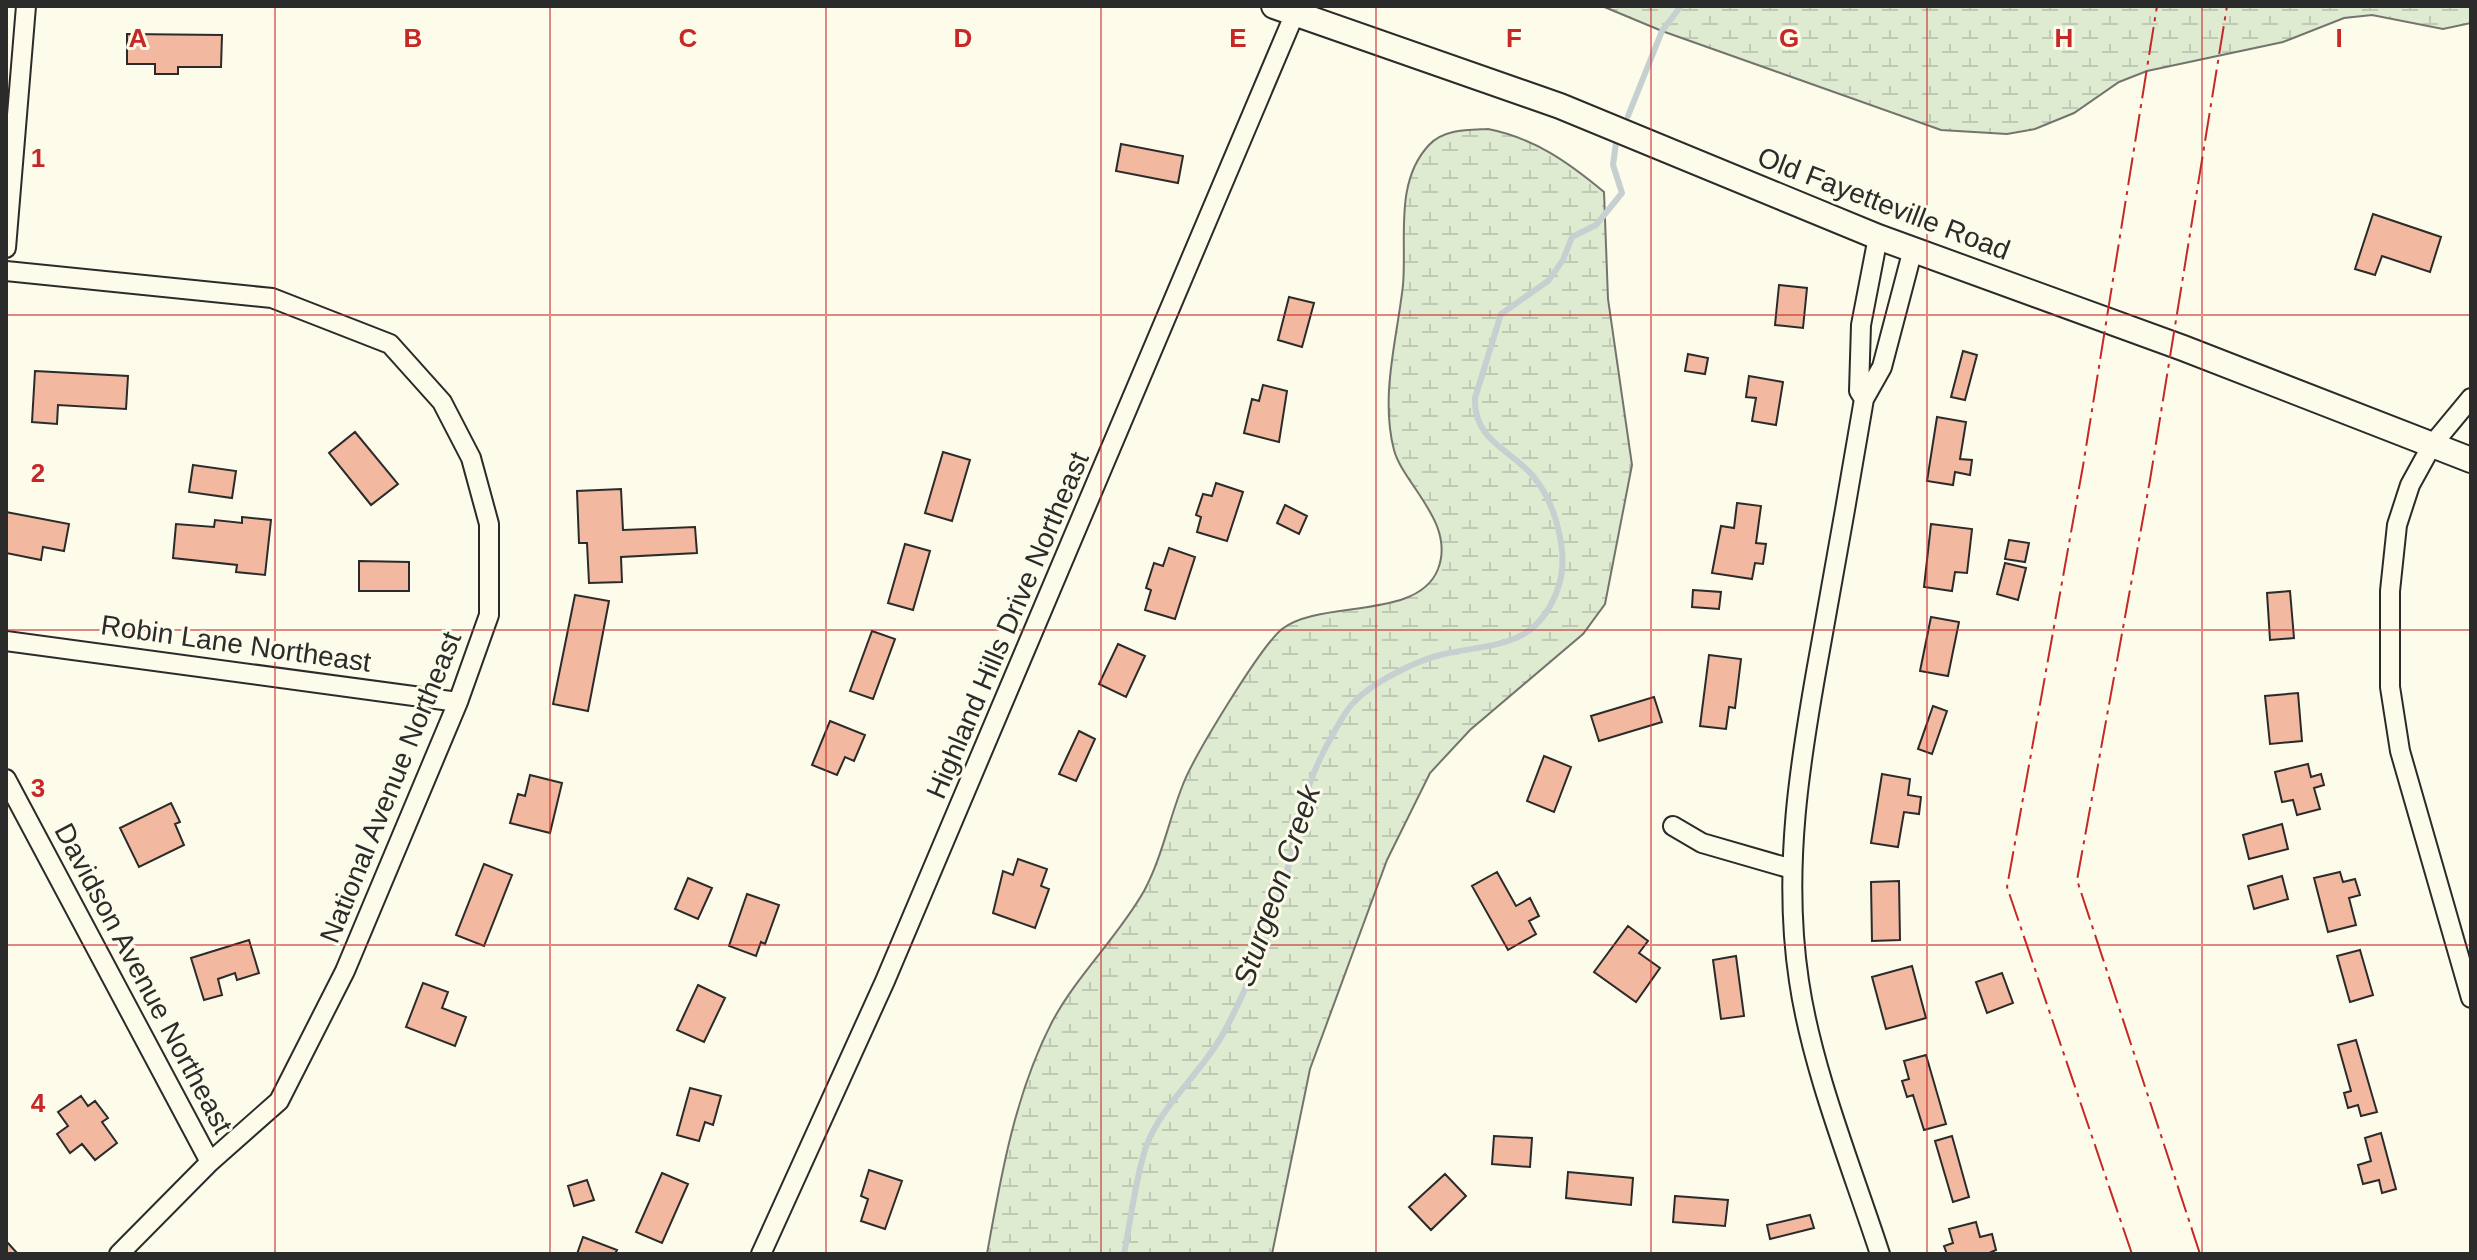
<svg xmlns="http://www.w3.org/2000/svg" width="2477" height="1260" viewBox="0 0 2477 1260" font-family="Helvetica,sans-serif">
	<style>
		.wetland { fill: url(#wetland-marsh); stroke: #74746e; stroke-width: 2 }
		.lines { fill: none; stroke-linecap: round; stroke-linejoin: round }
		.stream { stroke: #c7d0d0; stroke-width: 6 }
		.building { fill: #f2b8a0; stroke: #2b2b2b; stroke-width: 2 }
		.minor-casing { stroke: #2b2b2b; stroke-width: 22 }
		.tertiary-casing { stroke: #2b2b2b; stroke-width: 28 }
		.minor { stroke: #fdfbea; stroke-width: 18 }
		.tertiary { stroke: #fdfbea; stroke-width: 24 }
		.power { stroke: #c62828; stroke-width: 2; stroke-dasharray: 28 6 4 6; stroke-linecap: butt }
		.grid { fill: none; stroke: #c62828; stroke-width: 2; stroke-opacity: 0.55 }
		.labels { text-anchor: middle; stroke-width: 6; stroke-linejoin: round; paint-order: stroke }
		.street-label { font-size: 28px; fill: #2b2b2b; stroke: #fdfbea }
		.water-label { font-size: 30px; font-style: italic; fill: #2b2b2b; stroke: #fdfbea }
		.grid-label { font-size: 26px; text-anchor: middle; font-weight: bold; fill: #c62828; stroke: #fdfbea; stroke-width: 6; stroke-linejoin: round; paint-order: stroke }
	</style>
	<defs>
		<pattern id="wetland-marsh" width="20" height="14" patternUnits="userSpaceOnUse" patternTransform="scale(2)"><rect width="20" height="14" fill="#deebd1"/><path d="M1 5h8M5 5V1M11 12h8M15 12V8" fill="none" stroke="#bfcab4"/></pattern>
	</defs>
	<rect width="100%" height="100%" fill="#fdfbea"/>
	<!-- wetland -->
	<path class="wetland" d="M1602 6H2471V23L2443 29 2372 15 2344 18 2283 42 2147 71 2119 82 2074 113 2035 129 2007 134 1941 130 1662 31Z
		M1488 129C1534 138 1568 162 1604 192L1608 299 1632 465 1605 604 1583 634 1470 730 1430 773 1387 860 1310 1069 1272 1254H987C1001 1175 1015 1094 1052 1022 1077 975 1118 937 1144 891 1161 860 1169 820 1182 787 1192 759 1260 647 1282 629 1320 599 1418 621 1438 569 1456 523 1403 484 1394 450 1380 396 1397 339 1403 285 1407 240 1394 182 1429 145 1444 129 1468 130 1488 129Z"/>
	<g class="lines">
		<!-- stream -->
		<path class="stream" d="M1628 116 1662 31 1681 6
			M1124 1254C1131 1219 1135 1180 1146 1147 1162 1103 1203 1072 1224 1032 1251 982 1273 923 1288 868 1302 813 1304 784 1334 732 1340 722 1346 710 1354 702 1373 682 1417 660 1444 654 1496 643 1539 648 1559 585 1569 552 1555 502 1533 476 1510 449 1473 440 1475 398L1501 314 1548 281 1563 260 1572 237 1596 225 1622 193 1613 165 1616 143"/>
	</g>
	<!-- building -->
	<path class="building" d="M127 34 222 35 221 67H178V74H155V64H127Z
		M1121 144 1183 156 1178 183 1116 171Z
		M2373 214 2441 237 2430 272 2382 256 2375 275 2355 269Z
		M1779 285 1807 288 1803 328 1775 325Z
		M1289 297 1314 303 1302 347 1278 340Z
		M1963 351 1977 355 1965 400 1951 397Z
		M1688 354 1708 358 1705 374 1685 371Z
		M35 371 128 376 126 409 58 405 57 424 32 422Z
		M1749 376 1783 382 1776 425 1752 421 1756 398 1746 397Z
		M1263 385 1287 391 1279 442 1244 433 1252 399 1259 401Z
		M1937 417 1966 422 1960 459 1972 460 1970 475 1955 472 1953 485 1927 481Z
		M355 432 398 484 371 505 329 453Z
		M943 452 970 460 952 521 925 513Z
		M193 465 236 471 232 498 189 492Z
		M1216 483 1243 492 1227 541 1197 532 1201 517 1196 515 1203 494 1212 496Z
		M621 489 623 530 695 527 697 553 621 557 622 582 589 583 587 543H579L577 491Z
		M1737 503 1761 506 1756 543 1766 544 1763 564 1755 563 1752 579 1712 573 1721 526 1734 528Z
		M1285 505 1307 516 1299 534 1277 523Z
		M6 512 69 524 64 551 43 547 41 560 6 553Z
		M242 517 271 520 265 575 236 572 237 565 173 558 176 524 214 527 215 520 242 523Z
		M1931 524 1972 529 1967 573 1955 572 1952 591 1924 587Z
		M2009 540 2029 543 2025 562 2005 559Z
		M905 544 930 551 913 610 888 603Z
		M1169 548 1195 557 1175 619 1145 610 1151 590 1146 588 1154 563 1163 566Z
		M359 561 409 562V591H359Z
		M2005 563 2026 568 2018 600 1997 594Z
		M1693 590 1721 592 1719 609 1692 607Z
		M2290 591 2294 638 2270 640 2267 593Z
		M575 595 609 601 588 711 553 704Z
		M1931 617 1959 622 1948 676 1920 671Z
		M872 631 895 639 873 699 850 691Z
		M1118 644 1145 656 1126 697 1099 684Z
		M1709 655 1741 659 1735 708 1729 707 1726 729 1700 726Z
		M2298 693 2302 741 2270 744 2265 696Z
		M1654 697 1662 722 1599 741 1591 716Z
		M1933 706 1947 711 1932 754 1918 749Z
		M830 721 865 735 854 761 845 757 837 775 812 765Z
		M1079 731 1095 739 1076 781 1059 774Z
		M1544 756 1571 767 1554 812 1527 801Z
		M2308 764 2311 777 2321 774 2324 785 2314 788 2320 809 2297 815 2293 800 2282 802 2275 772Z
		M1882 774 1910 779 1908 795 1921 797 1919 814 1904 812 1898 847 1871 843Z
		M530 775 562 783 550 833 510 823 518 794 525 796Z
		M171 803 180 822 175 824 184 845 139 867 120 828Z
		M2282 824 2288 849 2249 859 2243 835Z
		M1018 859 1047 869 1041 886 1049 889 1035 928 993 913 1003 871 1013 875Z
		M484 864 512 875 484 946 456 935Z
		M1497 872 1516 906 1530 898 1539 916 1529 921 1536 934 1508 950 1472 886Z
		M2340 872 2343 882 2355 879 2360 895 2349 898 2356 925 2328 932 2314 878Z
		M2282 876 2288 899 2254 909 2248 886Z
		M688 878 712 888 698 919 675 909Z
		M1899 881 1900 940 1872 941 1871 882Z
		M747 894 779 905 765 944 761 942 756 956 729 946Z
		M1628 926 1648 941 1639 953 1660 968 1636 1002 1594 972Z
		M249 940 259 973 237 980 235 973 218 979 222 995 204 1000 191 958Z
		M2360 950 2373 995 2350 1002 2337 956Z
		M1736 956 1744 1016 1721 1019 1713 960Z
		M1912 966 1926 1018 1886 1029 1872 977Z
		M2002 973 2013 1003 1987 1013 1976 982Z
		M423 983 448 992 442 1008 466 1017 455 1046 406 1027Z
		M698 985 725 998 704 1042 677 1030Z
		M2356 1040 2377 1112 2361 1116 2358 1105 2348 1108 2344 1093 2351 1091 2338 1045Z
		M1926 1055 1946 1124 1924 1130 1913 1095 1907 1097 1902 1081 1909 1079 1904 1061Z
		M690 1088 721 1096 713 1125 705 1122 699 1141 677 1135Z
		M81 1096 88 1106 95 1101 108 1118 102 1122 117 1143 95 1160 82 1144 70 1153 57 1134 68 1126 58 1112Z
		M2381 1133 2396 1189 2382 1193 2379 1180 2363 1184 2358 1165 2371 1161 2365 1138Z
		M1494 1136 1532 1138 1530 1167 1492 1164Z
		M1952 1136 1969 1197 1953 1202 1935 1141Z
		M869 1170 902 1181 885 1229 861 1221 868 1199 861 1196Z
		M1568 1172 1633 1178 1631 1205 1566 1198Z
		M662 1173 688 1184 662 1243 636 1232Z
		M1445 1174 1466 1196 1431 1230 1409 1207Z
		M587 1180 594 1200 574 1206 568 1186Z
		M1675 1196 1728 1200 1725 1226 1673 1222Z
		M1810 1215 1814 1228 1770 1239 1767 1225Z
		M1976 1222 1980 1237 1992 1234 1996 1250 1987 1254H1947L1944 1246 1953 1243 1949 1229Z
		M583 1237 617 1250 615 1254H577Z
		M6 1241 18 1254H6Z"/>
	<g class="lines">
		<!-- minor casing -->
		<g class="minor-casing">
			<path id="minor" d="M6 248 26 6
				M6 271 272 298 390 344 442 402 471 458 489 524V615L458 702 345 971 279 1101 210 1162 119 1254
				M2471 398 2432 445 2410 485 2397 525 2390 591V687L2400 751 2471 998
				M1864 399 1859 391 1861 325 1878 237
				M6 641 458 702
				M6 779 210 1162
				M1673 826 1702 843 1792 869
				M761 1254 885 981 1295 13
				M1880 1254C1852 1168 1812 1070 1799 981 1782 869 1800 760 1820 650 1835 566 1850 483 1864 399L1882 367 1913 249"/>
		</g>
		<!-- tertiary casing -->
		<g class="tertiary-casing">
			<path id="tertiary" d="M1274 6 1560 106 1878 237 2183 348 2471 460"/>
		</g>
		<!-- minor -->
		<use href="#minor" class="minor"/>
		<!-- tertiary -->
		<use href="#tertiary" class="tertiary"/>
		<!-- power -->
		<path class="power" d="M2132 1254 2007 887 2083 466 2157 6
			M2200 1254 2077 880 2150 480 2227 6"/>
	</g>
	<!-- grid -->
	<path class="grid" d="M275 6V1254M550 6V1254M826 6V1254M1101 6V1254M1376 6V1254M1651 6V1254M1927 6V1254M2202 6V1254M6 315H2471M6 630H2471M6 945H2471"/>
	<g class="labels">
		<!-- street labels -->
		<g class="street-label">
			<text transform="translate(1884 203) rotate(21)" y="10">Old Fayetteville Road</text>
			<text transform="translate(1007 625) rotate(-67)" y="10">Highland Hills Drive Northeast</text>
			<text transform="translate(236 643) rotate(8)" y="10">Robin Lane Northeast</text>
			<text transform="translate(390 787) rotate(-68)" y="10">National Avenue Northeast</text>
			<text transform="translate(144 978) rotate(62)" y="10">Davidson Avenue Northeast</text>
		</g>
		<!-- water labels -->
		<g class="water-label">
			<text transform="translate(1277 886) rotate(-71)" y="10">Sturgeon Creek</text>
		</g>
	</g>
	<g class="grid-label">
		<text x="138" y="47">A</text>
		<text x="413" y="47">B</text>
		<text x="688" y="47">C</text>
		<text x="963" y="47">D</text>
		<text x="1238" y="47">E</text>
		<text x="1514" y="47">F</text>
		<text x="1789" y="47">G</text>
		<text x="2064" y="47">H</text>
		<text x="2339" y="47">I</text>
		<text x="38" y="167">1</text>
		<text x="38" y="482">2</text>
		<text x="38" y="797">3</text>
		<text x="38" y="1112">4</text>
	</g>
	<!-- border -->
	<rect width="2477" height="1260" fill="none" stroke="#2b2b2b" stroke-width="16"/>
</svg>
